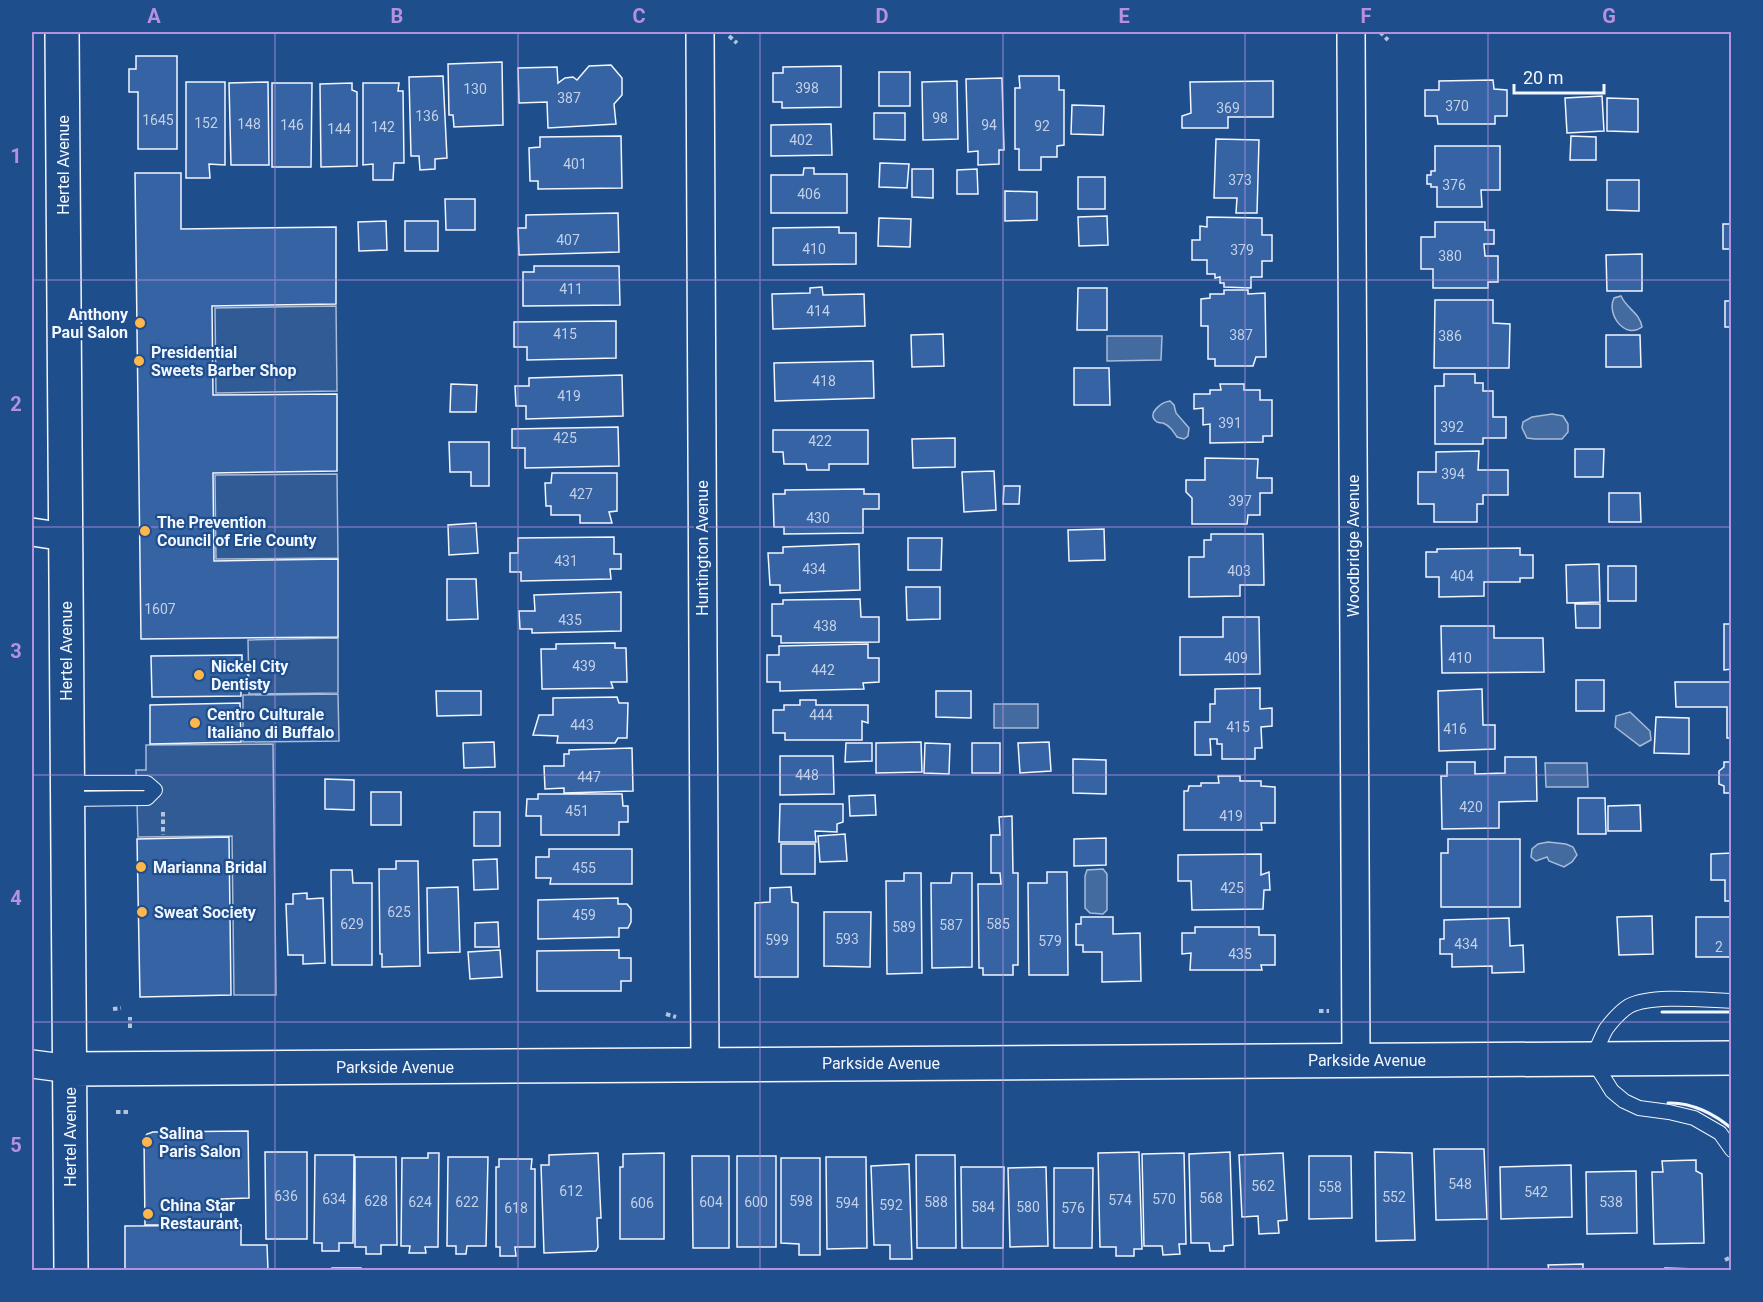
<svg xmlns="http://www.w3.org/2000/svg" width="1763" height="1302" viewBox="0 0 1763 1302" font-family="Roboto,sans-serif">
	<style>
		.built { fill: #305b95; stroke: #a8bbd7; stroke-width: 1.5 }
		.water { fill: #446ba0; stroke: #a8bbd7; stroke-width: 1.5 }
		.building { fill: #3563a3; stroke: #f2f6ff; stroke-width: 1.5 }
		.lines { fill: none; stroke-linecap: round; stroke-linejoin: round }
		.service-casing { stroke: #f2f6ff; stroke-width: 16 }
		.minor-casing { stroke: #f2f6ff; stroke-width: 30 }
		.tertiary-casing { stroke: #f2f6ff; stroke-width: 36 }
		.path { stroke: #b3c4dc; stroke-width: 4; stroke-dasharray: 4.5 3; stroke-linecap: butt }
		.service { stroke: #1f4e8c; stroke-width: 14 }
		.minor { stroke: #1f4e8c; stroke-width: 27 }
		.tertiary { stroke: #1f4e8c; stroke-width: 33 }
		.wall { stroke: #f2f6ff; stroke-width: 3 }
		.grid { fill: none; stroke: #b691df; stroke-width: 1.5; stroke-opacity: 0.55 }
		.poi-dot { fill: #ffb74d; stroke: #1f4e8c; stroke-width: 2 }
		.labels { text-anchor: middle; stroke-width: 4.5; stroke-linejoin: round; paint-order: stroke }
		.number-label { font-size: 14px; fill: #c3d1e8 }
		.street-label { font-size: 16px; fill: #f2f6ff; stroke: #1f4e8c }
		.poi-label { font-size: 16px; font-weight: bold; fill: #f2f6ff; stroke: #1f4e8c; text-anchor: start }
		.neatline { fill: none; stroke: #b691df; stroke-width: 2 }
		.grid-label { font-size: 20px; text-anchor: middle; font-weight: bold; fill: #b691df }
	</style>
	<rect width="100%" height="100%" fill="#1f4e8c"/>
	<!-- built -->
	<path class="built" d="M336 306 337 391 216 393 215 308Z
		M337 474 338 558 216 559 215 475Z
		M338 638V693L249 694 248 640Z
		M338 694 339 741 243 742V695Z
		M273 744 276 995H234L232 836 138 837 136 770H146V745Z"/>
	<!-- water -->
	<path class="water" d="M1621 296C1627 309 1640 313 1642 327 1625 340 1606 314 1614 298Z
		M1107 336H1162L1161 360 1107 361Z
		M1170 401 1174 405 1176 413 1189 428 1188 436 1184 439 1177 437C1173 431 1170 426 1163 423 1161 423 1159 423 1157 422 1145 414 1162 402 1170 401Z
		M1552 414 1563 416 1568 424V432L1562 439H1535L1527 438 1522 428 1523 422 1532 417Z
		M994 704H1038V728H994Z
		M1630 712 1650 731 1651 740 1640 746 1615 727 1616 716Z
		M1545 763H1587L1588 787H1546Z
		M1548 842 1566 844 1573 847 1577 855 1572 862 1564 867 1549 861 1547 857 1536 861 1531 857 1532 849 1538 844Z
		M1103 869 1107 874V910L1103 914 1090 913 1085 908V876L1087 870Z"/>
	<!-- building -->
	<path class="building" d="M136 56H177V149H138V92H129V69H136Z
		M502 62 503 125 454 127 453 115H449L448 64Z
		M611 65 622 78V95L614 104 616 124 548 128 547 102 519 103 518 68 557 67 558 83 565 78 573 77 577 80 589 66Z
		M841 66V107L782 108V102H773V73H783V67Z
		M879 72H910V106H879Z
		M443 76 447 158 435 159V169L420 170 419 156H411L409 77Z
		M1019 76H1059V90H1064V145L1057 146V157H1041V170H1019V149H1015V88H1020Z
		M1002 78 1004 150H999V164L978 165V151L968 152 966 79Z
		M1493 80 1494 89 1507 90V116H1495V124H1438L1437 116H1425V90H1439V81Z
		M957 81 958 139 923 140 922 82Z
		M1273 81V117H1228V128H1182V116L1191 113 1190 82Z
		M186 82H225V165L209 164 210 178H186Z
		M268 82 269 165H231L229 83Z
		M272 83H312L311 167H272Z
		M352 83V90L357 92V166L321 167 320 84Z
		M363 83H399L398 91H403L404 163H394L393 180H373V164L363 165Z
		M1602 96 1604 131 1567 133 1565 98Z
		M1607 98 1638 99V132L1607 131Z
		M1072 105 1104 106 1103 135 1071 134Z
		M874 113H905V140L874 139Z
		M831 124 832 155 771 156V125Z
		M621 136 622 188 538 189V181H530L529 148 540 147V137Z
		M1571 136 1596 137V160H1570Z
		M1216 139 1259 140 1257 213H1236L1237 198H1214Z
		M1435 146H1500V190H1481L1482 207H1437V187H1431V184H1427V175H1431V171H1435Z
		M880 163 909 164 907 188 879 187Z
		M804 168H814V174H847V213H771V175H803Z
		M912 169H933V198L912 197Z
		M977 169 978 194H957V170Z
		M135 173H181V229L336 227V304L212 306 213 395 337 394V471L213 473 214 561 338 559V637L141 639Z
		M1078 177H1105V209H1078Z
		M1607 180H1639V211L1607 210Z
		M1005 191 1037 192V220L1005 221Z
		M445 199H475V230H446Z
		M618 213 619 252 519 255 518 228H526V215Z
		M1107 216 1108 245 1079 246 1078 217Z
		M1207 217 1262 218V235H1272V261H1262V277H1251V288L1224 287V283H1220V277L1215 278V274H1207V260H1192V240H1200V226L1207 227Z
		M879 218 911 219 910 247 878 246Z
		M386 221 387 250 359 251 358 222Z
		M405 221H438V251H405Z
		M1435 222H1485V230H1494V244H1484L1485 256H1498V282H1488V288H1433V269H1421V237H1435Z
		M1723 224H1732V249H1723Z
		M839 227V233H856V264L773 265V228Z
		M1642 254V291H1607L1606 255Z
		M534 266H619L620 305 523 306V272H534Z
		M822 287 823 295 864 294 865 326 773 329 772 294 810 293V288Z
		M1078 288H1107V330H1077Z
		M1224 290H1248V294L1265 293 1266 357H1256L1253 366H1215V359H1208V326H1201V299L1210 298V294H1224Z
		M1435 300H1493V323L1510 324 1509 368H1434Z
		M1725 301H1732V327H1725Z
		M616 321V358L527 360V347H514V322Z
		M943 334 944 366 912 367 911 335Z
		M1606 335H1640L1641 367H1606Z
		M873 361 874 398 775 401 774 363Z
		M1074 368H1109L1110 405H1074Z
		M1444 374H1475V383H1483V391H1493V417H1506V438H1483V444H1435V386H1444Z
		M622 375 623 416 526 419V406H516L515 386H529V378Z
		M451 384 477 385 476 412H450Z
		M1220 384H1244V390H1260V400H1272V436H1263V442L1210 443V424L1203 425V408L1194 409V394H1210V390H1221Z
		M618 427 619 466 525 468V448H512V429Z
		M773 430H868V464H829V470H807L806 464H784L783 452H773Z
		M955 438V467L913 468 912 439Z
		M449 442H489V486H471V472H450Z
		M1575 449H1604L1603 477H1575Z
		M1479 451 1478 470H1508V495H1483V504H1477V522H1434V504H1418V472H1436V452Z
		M1205 458 1258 459 1257 478H1272V493H1260V515H1248L1247 524H1192V498L1186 492V480H1205Z
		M994 471 996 510 964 512 962 472Z
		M552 473H617V511L609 512 612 523H580V515H551V506H546L545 483H551Z
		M1004 486H1020L1019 504H1003Z
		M864 489V494H879V509H863V533L784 534V527H774L773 494H785V490Z
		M1609 493H1640L1641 522H1609Z
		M476 523 478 553 449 555 448 525Z
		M1104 529 1105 560 1069 561 1068 530Z
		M1211 534H1263L1264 585H1240V596L1189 597V557H1204V540H1211Z
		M614 537V554H621V569H610L611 579 521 581V572H510V553H518V538Z
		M908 538H942L941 570H908Z
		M859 544 860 590 780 593V585H770L768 553H783V547Z
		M1520 548V555H1533V578H1520V582H1484V596L1439 597V577H1426V552H1437V549Z
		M1599 564 1600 602 1567 603 1566 565Z
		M1608 566H1636V601H1608Z
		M447 579H476L478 619 447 620Z
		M906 587H940V619L907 620Z
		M621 592V631L532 633V629H520L519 611H535L534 595Z
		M860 599 861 617H879V642L781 643V636H772V604H783V600Z
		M1575 604H1600V628H1576Z
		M1223 617H1259L1260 674 1180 675V637H1223Z
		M1724 624H1732V669L1724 670Z
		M1441 626H1494V638H1543L1544 672 1442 673Z
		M615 643V648H626L627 682H611L613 688 542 689 541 649H556V644Z
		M868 644V658H879V682L863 683 864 689 780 691V682H767V655H779V646Z
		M242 655V662H248V688H241V696L152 697 151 656Z
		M1576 680H1604V711H1576Z
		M1675 682H1732V738H1727V707H1676Z
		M1260 688V709L1272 708V726L1261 727 1262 748H1255V759H1222V744H1217V739H1210L1211 755H1195V722H1210V704H1215V689Z
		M1482 689 1483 725H1495V749L1439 751 1438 691Z
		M436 691H481V715L437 716Z
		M936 691H971V718L936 717Z
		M617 697 619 703H628L627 738H618L615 743H557L558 736 533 735 539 715H553V698Z
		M800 700H816V705H868V723L862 721V740H785V733H773V710H784V705H800Z
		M240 703 241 742 150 744V705Z
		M1656 717 1689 718V754L1654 753Z
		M494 742 495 767 464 768 463 743Z
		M921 742 922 772 876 773V743Z
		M1049 742 1051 771 1020 773 1018 743Z
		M846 743H872V761L845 762Z
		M925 743 950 744 949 774 924 773Z
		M972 743H1000V773H972Z
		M632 748 633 791 564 793V788L545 789 544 766H564V754H569V750Z
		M780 756H833L834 794 780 795Z
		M1505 757H1536L1537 801 1499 802V828L1442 829 1441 776H1447V762H1475V774L1505 773Z
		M1073 759 1106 760V794L1073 793Z
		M1724 762H1732V793H1724V786L1719 784V771L1724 767Z
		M1218 776H1240V781H1261V786L1275 787V823H1261L1262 830H1184V791H1188L1189 786H1201V783H1219Z
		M325 779 354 780V810L325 809Z
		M371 792H401V825H371Z
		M538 794H622L623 806H628V822H619V835H541V816H526L527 799H538Z
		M875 795 876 815 850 816 849 796Z
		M1578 798H1605L1606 834H1578Z
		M780 804H843V822L837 824V832L815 831 816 842H779Z
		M1640 805 1641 831H1608V806Z
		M474 812H500V846H474Z
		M1012 816 1013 873H1018V965H1013V975H983V968H979L978 884H1001L1000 873H991V835H1000L999 817Z
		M845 834 847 861 820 862 818 836Z
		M229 837 231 995 140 997 137 839Z
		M1106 838V865L1074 866V839Z
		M1448 839H1520V907H1441V853H1448Z
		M781 844H815V874H781Z
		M549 849H632V884H550L551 878H536V857H549Z
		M1732 853V901H1725V880H1711V854Z
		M1261 854V875L1269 872 1270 890H1264L1263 909 1192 910 1191 881H1178V855Z
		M497 859 498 889 474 890 473 860Z
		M396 861H418L420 966 382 967V954H380L379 869H396Z
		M331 870H352L353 883H372V965H332Z
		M1047 872H1067L1068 975H1029L1028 883H1047Z
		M904 873H921L922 973 887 974 886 881H904Z
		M952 873H972V967L932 968 931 883H951Z
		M458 887 460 952 428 953 427 888Z
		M791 887 792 902 798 903V977H755V903L770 902V888Z
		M307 893V899L323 898 325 963 303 964V955H288L286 904H293V894Z
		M618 898V904H627L631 909V922L628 928H619V937L538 939V900Z
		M824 912H871L870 967 824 966Z
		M1652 916 1653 954 1619 955 1617 917Z
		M1081 917H1113V934L1140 933 1141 981 1102 982V952H1083V945H1076V924H1081Z
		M1696 917H1732V957H1696Z
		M1509 918 1510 946 1523 945 1524 972 1492 973V966L1452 967V954H1440V939H1444V920Z
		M498 922 499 947H475V923Z
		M1195 927H1259V935H1275V965H1261L1262 970H1190L1191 953 1182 954V933H1195Z
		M500 950 502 977 470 979 468 952Z
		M619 950V958H631V981H621V991H537V951Z
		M248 1131 249 1198 221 1199V1225H145L144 1139 147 1134 153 1132Z
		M1434 1149H1484L1487 1219 1436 1220Z
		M265 1152H307V1239H266Z
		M1139 1152 1142 1249H1134V1256H1116V1247H1100L1098 1153Z
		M1230 1152 1233 1245 1224 1246V1251H1210L1209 1243H1191L1189 1154Z
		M1375 1152 1412 1153 1415 1240 1376 1241Z
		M428 1153H439L438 1247H425L426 1253H409L410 1246H401L402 1158H428Z
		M598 1153 601 1218H597L598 1247 596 1251 544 1253 541 1165H549V1155Z
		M664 1153V1239H620V1167H623V1154Z
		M1184 1153 1186 1244H1179L1180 1254 1163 1255 1162 1246H1144L1142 1154Z
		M1283 1153 1287 1220 1278 1221 1279 1233 1259 1234 1258 1216 1242 1217 1239 1155Z
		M315 1155H354L353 1243H339V1251H322V1243H314Z
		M916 1155H955L956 1248H917Z
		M692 1156H729V1248H693Z
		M737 1156H776V1247H737Z
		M1309 1156H1351L1352 1218 1309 1219Z
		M355 1157H396L397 1245H381V1254H366V1247H355Z
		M448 1157H488L486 1246H467L466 1254H456V1246H447Z
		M826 1157H866L867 1248 827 1249Z
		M781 1158H820V1255H799V1244L781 1243Z
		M499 1159H532L531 1169H535V1247H515L516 1256H500V1247H496V1167H499Z
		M1696 1160V1171L1702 1174 1704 1243 1654 1244 1652 1172H1663L1662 1161Z
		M909 1164 912 1259H890V1245H874L871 1166Z
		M1571 1165 1572 1217 1501 1219 1500 1167Z
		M961 1167H1004L1003 1248H962Z
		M1046 1167 1048 1246 1010 1247 1008 1168Z
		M1054 1168H1093L1092 1248H1054Z
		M1636 1171 1637 1233 1587 1234 1586 1172Z
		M241 1225V1245H267L268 1270H125V1226Z
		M1583 1264V1270H1549L1548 1265Z
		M332 1268H361V1270H332Z
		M1665 1268 1696 1269V1270H1665Z"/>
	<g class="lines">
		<!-- service casing -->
		<g class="service-casing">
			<path id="service" d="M66 799 147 798 155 790 147 783H67
				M1732 1001C1705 1000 1652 994 1629 1006 1621 1011 1612 1021 1606 1029 1601 1038 1597 1049 1592 1059L1612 1091 1624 1101 1639 1108 1669 1112 1694 1118 1720 1133 1732 1150"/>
		</g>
		<!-- minor casing -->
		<g class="minor-casing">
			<path id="minor" d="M700 32 705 1064
				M1351 32 1356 1060
				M32 532 65 537
				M32 1064 70 1069"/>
		</g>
		<!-- tertiary casing -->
		<g class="tertiary-casing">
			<path id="tertiary" d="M62 32 71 1270
				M70 1069 1732 1058"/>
		</g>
		<!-- path -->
		<path class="path" d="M1380 32 1388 40
			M729 36 737 43
			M163 812V835
			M113 1009 121 1008
			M1319 1011H1329
			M666 1014 676 1017
			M130 1028V1017
			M116 1112H131
			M1725 1260 1729 1258"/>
		<!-- service -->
		<use href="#service" class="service"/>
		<!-- minor -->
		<use href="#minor" class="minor"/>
		<!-- tertiary -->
		<use href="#tertiary" class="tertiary"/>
		<!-- wall -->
		<path class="wall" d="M1662 1012H1732
			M1668 1103C1691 1102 1715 1114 1732 1129"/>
	</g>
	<!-- grid -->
	<path class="grid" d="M275 32V1270M518 32V1270M760 32V1270M1003 32V1270M1245 32V1270M1488 32V1270M32 280H1732M32 527H1732M32 775H1732M32 1022H1732"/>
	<!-- markers -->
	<g class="poi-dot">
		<circle cx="140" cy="323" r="6"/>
		<circle cx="139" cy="361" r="6"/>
		<circle cx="145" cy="531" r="6"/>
		<circle cx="199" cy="675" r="6"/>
		<circle cx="195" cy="723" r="6"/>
		<circle cx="141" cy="867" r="6"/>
		<circle cx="142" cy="912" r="6"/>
		<circle cx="147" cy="1142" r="6"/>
		<circle cx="148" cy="1214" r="6"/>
	</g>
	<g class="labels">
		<!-- number labels -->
		<g class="number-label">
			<text x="807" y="93">398</text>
			<text x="475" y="94">130</text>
			<text x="569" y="103">387</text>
			<text x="1457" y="111">370</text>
			<text x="1228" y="113">369</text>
			<text x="427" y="121">136</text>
			<text x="940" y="123">98</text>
			<text x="158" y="125">1645</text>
			<text x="206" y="128">152</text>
			<text x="249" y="129">148</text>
			<text x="292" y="130">146</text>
			<text x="989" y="130">94</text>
			<text x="1042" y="131">92</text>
			<text x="383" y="132">142</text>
			<text x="339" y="134">144</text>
			<text x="801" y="145">402</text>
			<text x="575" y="169">401</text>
			<text x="1240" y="185">373</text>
			<text x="1454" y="190">376</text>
			<text x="809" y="199">406</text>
			<text x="568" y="245">407</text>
			<text x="814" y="254">410</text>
			<text x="1242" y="255">379</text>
			<text x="1450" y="261">380</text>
			<text x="571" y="294">411</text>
			<text x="818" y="316">414</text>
			<text x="565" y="339">415</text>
			<text x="1241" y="340">387</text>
			<text x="1450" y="341">386</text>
			<text x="824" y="386">418</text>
			<text x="569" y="401">419</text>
			<text x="1230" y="428">391</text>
			<text x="1452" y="432">392</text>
			<text x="565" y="443">425</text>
			<text x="820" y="446">422</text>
			<text x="1453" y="479">394</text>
			<text x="581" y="499">427</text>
			<text x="1240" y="506">397</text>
			<text x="818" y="523">430</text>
			<text x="566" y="566">431</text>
			<text x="814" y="574">434</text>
			<text x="1239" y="576">403</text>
			<text x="1462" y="581">404</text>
			<text x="160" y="614">1607</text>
			<text x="570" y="625">435</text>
			<text x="825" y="631">438</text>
			<text x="1236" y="663">409</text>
			<text x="1460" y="663">410</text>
			<text x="584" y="671">439</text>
			<text x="823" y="675">442</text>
			<text x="821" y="720">444</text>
			<text x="582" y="730">443</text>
			<text x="1238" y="732">415</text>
			<text x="1455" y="734">416</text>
			<text x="807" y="780">448</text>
			<text x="589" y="782">447</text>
			<text x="1471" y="812">420</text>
			<text x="577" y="816">451</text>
			<text x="1231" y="821">419</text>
			<text x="584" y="873">455</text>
			<text x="1232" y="893">425</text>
			<text x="399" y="917">625</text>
			<text x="584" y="920">459</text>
			<text x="352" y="929">629</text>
			<text x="998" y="929">585</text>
			<text x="951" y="930">587</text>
			<text x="904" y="932">589</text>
			<text x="847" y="944">593</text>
			<text x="777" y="945">599</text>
			<text x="1050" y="946">579</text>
			<text x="1466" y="949">434</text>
			<text x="1719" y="952">2</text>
			<text x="1240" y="959">435</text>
			<text x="1460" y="1189">548</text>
			<text x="1263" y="1191">562</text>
			<text x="1330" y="1192">558</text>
			<text x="571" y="1196">612</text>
			<text x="1536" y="1197">542</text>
			<text x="286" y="1201">636</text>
			<text x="1394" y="1202">552</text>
			<text x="1211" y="1203">568</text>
			<text x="334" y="1204">634</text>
			<text x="1164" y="1204">570</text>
			<text x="1120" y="1205">574</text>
			<text x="376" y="1206">628</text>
			<text x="801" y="1206">598</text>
			<text x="420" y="1207">624</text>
			<text x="467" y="1207">622</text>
			<text x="711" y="1207">604</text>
			<text x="756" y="1207">600</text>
			<text x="936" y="1207">588</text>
			<text x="1611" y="1207">538</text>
			<text x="642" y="1208">606</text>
			<text x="847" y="1208">594</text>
			<text x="891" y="1210">592</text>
			<text x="983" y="1212">584</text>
			<text x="1028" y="1212">580</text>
			<text x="516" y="1213">618</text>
			<text x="1073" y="1213">576</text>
		</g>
		<!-- street labels -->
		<g class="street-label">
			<text transform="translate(63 165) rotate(-90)" y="6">Hertel Avenue</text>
			<text transform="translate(1353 546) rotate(-90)" y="6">Woodbridge Avenue</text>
			<text transform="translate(702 548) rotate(-90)" y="6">Huntington Avenue</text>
			<text transform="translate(66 651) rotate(-90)" y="6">Hertel Avenue</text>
			<text x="1367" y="1066">Parkside Avenue</text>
			<text x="881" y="1069">Parkside Avenue</text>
			<text x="395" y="1073">Parkside Avenue</text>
			<text transform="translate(70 1137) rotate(-90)" y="6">Hertel Avenue</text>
		</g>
		<!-- poi labels -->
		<g class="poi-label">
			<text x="128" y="320" text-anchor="end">Anthony<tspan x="128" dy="18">Paul Salon</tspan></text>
			<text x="151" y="358">Presidential<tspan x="151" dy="18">Sweets Barber Shop</tspan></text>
			<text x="157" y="528">The Prevention<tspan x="157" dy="18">Council of Erie County</tspan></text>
			<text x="211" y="672">Nickel City<tspan x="211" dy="18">Dentisty</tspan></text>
			<text x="207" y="720">Centro Culturale<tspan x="207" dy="18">Italiano di Buffalo</tspan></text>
			<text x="153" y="873">Marianna Bridal</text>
			<text x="154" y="918">Sweat Society</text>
			<text x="159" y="1139">Salina<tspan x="159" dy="18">Paris Salon</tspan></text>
			<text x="160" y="1211">China Star<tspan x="160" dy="18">Restaurant</tspan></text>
		</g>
	</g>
	<!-- border -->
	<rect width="1763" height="1302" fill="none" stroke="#1f4e8c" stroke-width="66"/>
	<!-- scale -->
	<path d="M1514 84v9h90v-9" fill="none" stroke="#f2f6ff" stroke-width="3"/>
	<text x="1523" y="84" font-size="18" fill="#f2f6ff" stroke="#1f4e8c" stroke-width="4.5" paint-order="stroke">20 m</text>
	<rect x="33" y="33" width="1697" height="1236" class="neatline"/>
	<g class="grid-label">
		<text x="154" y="23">A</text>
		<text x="397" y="23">B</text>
		<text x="639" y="23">C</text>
		<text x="882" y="23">D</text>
		<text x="1124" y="23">E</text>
		<text x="1366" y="23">F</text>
		<text x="1609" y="23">G</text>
		<text x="16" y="163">1</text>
		<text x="16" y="411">2</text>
		<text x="16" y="658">3</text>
		<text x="16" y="905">4</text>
		<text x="16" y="1152">5</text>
	</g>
</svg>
